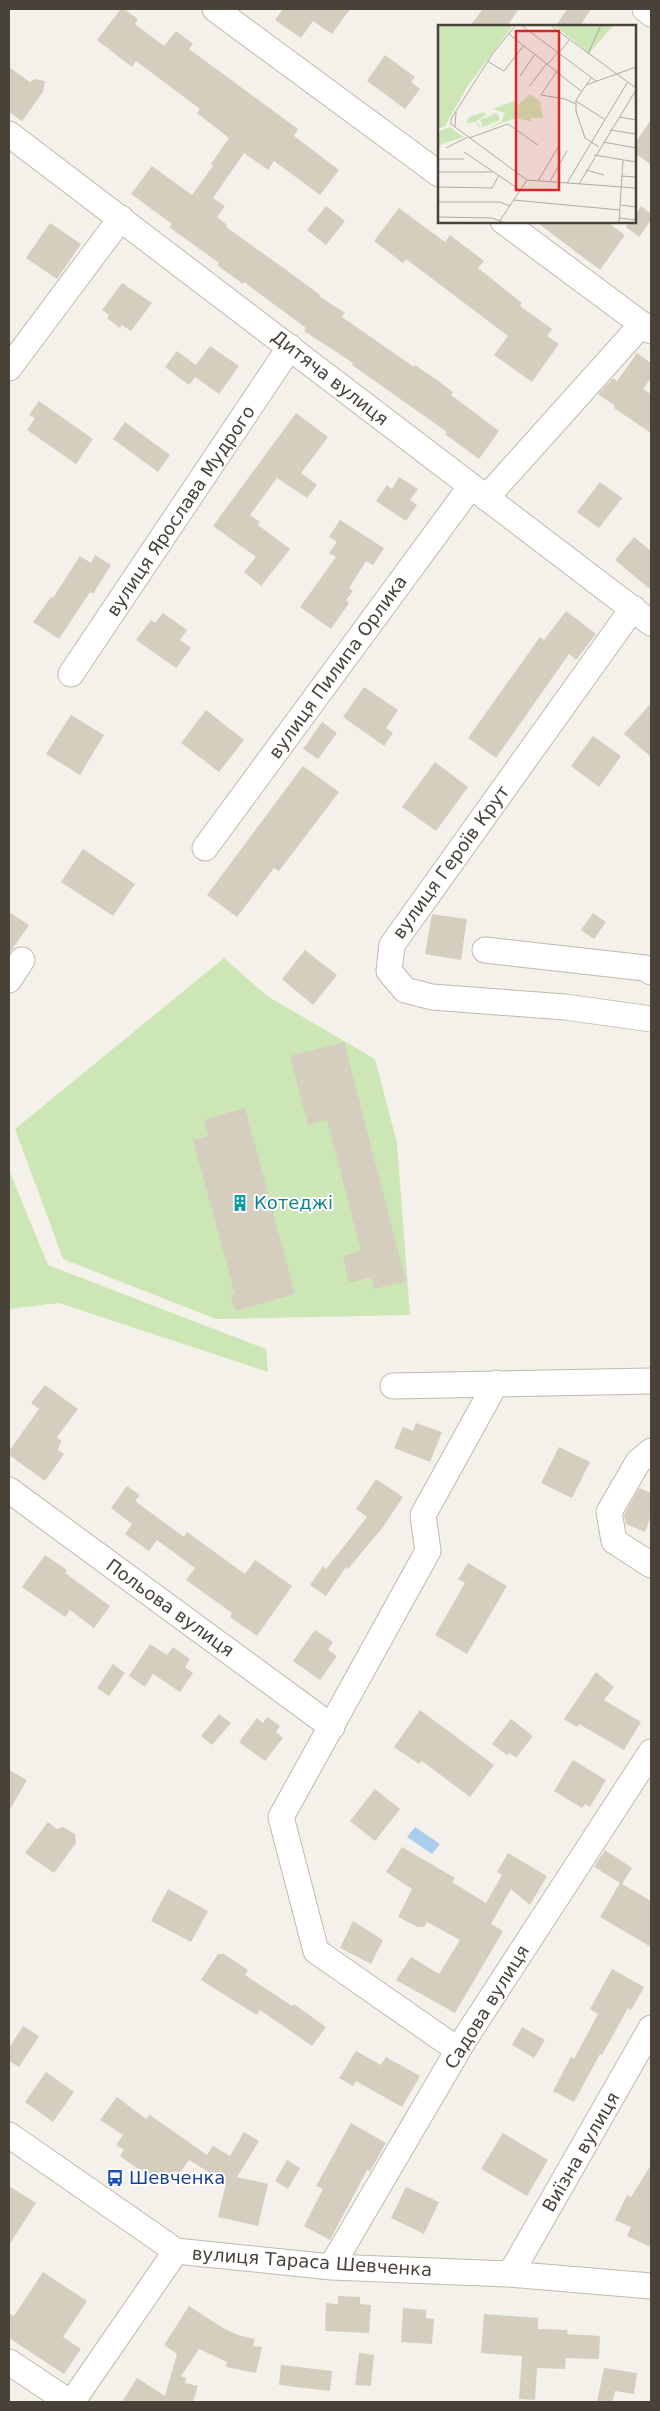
<svg xmlns="http://www.w3.org/2000/svg" width="660" height="2411" viewBox="0 0 660 2411" font-family="'DejaVu Sans',sans-serif">
	<style>
		.green { fill: #cde6b5 }
		.water { fill: #a9ceed }
		.building { fill: #d5cebf }
		.lines { fill: none; stroke-linecap: round; stroke-linejoin: round }
		.minor-casing { stroke: #bfbaac; stroke-width: 27 }
		.minor { stroke: #fff; stroke-width: 25 }
		.labels { text-anchor: middle; stroke-width: 4; stroke-linejoin: round; paint-order: stroke }
		.street-label { font-size: 18px; fill: #484238; stroke: #fff }
		.culture-label { font-size: 18px; fill: #0d838f; stroke: #fff; text-anchor: start }
		.transit-label { font-size: 18px; fill: #164399; stroke: #fff; text-anchor: start }
		.inset-road { fill: none; stroke: #afaba3; stroke-width: 1 }
		.view { fill: #d62828; fill-opacity: 0.15; stroke: #d62828; stroke-width: 2.5 }
		.inset-edge { fill: none; stroke: #484238; stroke-width: 2.5 }
	</style>
	<rect width="100%" height="100%" fill="#f4f1ea"/>
	<!-- green -->
	<path class="green" d="M224 958 267 996 375 1059 397 1143 410 1315 216 1319 63 1259 15 1129Z
		M9 1170 48 1265 266 1349 268 1372 59 1303 9 1309Z"/>
	<!-- water -->
	<path class="water" d="M415 1827 440 1844 432 1854 407 1837Z"/>
	<!-- building -->
	<path class="building" d="M121 9H124L138 19 135 24 164 46 176 31 193 44 189 49 298 129 294 136 339 170 320 195 274 161 268 170 244 153 213 198 225 206 217 217 227 225 226 227 285 269 320 295 319 296 345 313 342 317 414 367 415 365 434 378 453 392 451 395 499 431 479 459 445 434 447 432 352 365 353 363 304 331 306 328 244 282 243 284 217 265 219 263 169 227 172 224 131 194 152 166 192 195 213 166 211 164 229 138 197 113 200 109 136 61 132 67 97 40Z
		M283 9H350L332 34 313 21 301 38 275 20Z
		M483 9H519L507 26H470Z
		M567 9H591L580 26H556Z
		M385 55 415 77 411 82 420 89 405 109 367 81Z
		M9 67 30 82 34 79 45 81 43 92 22 121 9 112Z
		M651 120V165L634 152V144Z
		M326 206 345 221 326 245 307 230Z
		M641 206 651 214V220L639 237 626 227 630 221H634V216Z
		M399 208 445 242 450 235 484 261 478 268 522 303 520 306 552 329 547 336 559 344 532 382 494 355 508 336 406 259 403 263 374 241Z
		M535 221H606L625 235 600 270Z
		M50 223 81 244 57 279 26 258Z
		M122 283 152 303 131 331 122 325 120 328 107 318 109 315 102 310Z
		M210 346 239 366 219 394 195 377 189 385 165 367 177 351 196 365Z
		M637 353 651 363V378L643 389 651 394V433L614 408 615 406 598 394 613 378 617 381Z
		M39 401 93 439 76 464 27 430 35 418 29 415Z
		M296 413 328 437 301 473 317 485 307 498 277 478 250 515 260 522 258 525 290 549 261 586 244 572 256 557 213 526Z
		M125 422 170 455 158 472 113 439Z
		M399 477 418 489 410 500 417 505 406 521 376 501 387 485 392 489Z
		M600 482 622 498 599 528 577 512Z
		M340 520 384 548 373 565 366 561 349 588 353 591 346 600 349 603 331 629 300 607 336 557 329 553 337 542 329 537Z
		M634 537 651 551V590L615 560Z
		M95 555 111 565 93 594 90 592 59 639 33 622 51 597 53 598 80 556 91 563Z
		M566 611 596 634 576 660 569 654 496 758 468 738 540 637 544 640Z
		M163 613 187 630 180 640 191 648 176 668 136 640 151 620 155 623Z
		M364 687 398 710 386 728 393 733 384 746 343 717Z
		M651 703V757L624 734Z
		M206 710 244 740 219 772 181 743Z
		M71 715 104 735 80 775 46 754Z
		M322 722 337 733 318 759 303 749Z
		M593 736 621 756 599 787 571 766Z
		M435 762 468 787 436 831 402 807Z
		M303 766 339 792 279 871 274 868 237 917 207 895Z
		M83 849 135 884 113 916 61 882Z
		M9 912 29 925 9 954Z
		M593 913 606 922 594 939 581 930Z
		M432 914 467 919 461 960 425 954Z
		M305 950 337 975 313 1005 282 979Z
		M344 1042 406 1281 374 1289 371 1277 349 1283 343 1256 361 1251 327 1120 308 1125 290 1056Z
		M245 1108 295 1294 235 1311 231 1295 235 1294 193 1140 208 1136 204 1120Z
		M45 1385 78 1409 57 1437 61 1441 58 1450 64 1454 45 1481 9 1455V1451L39 1409 31 1403Z
		M416 1423 442 1432 430 1462 394 1448 403 1427 413 1431Z
		M559 1447 590 1462 572 1498 541 1483Z
		M376 1479 403 1497 383 1527 348 1569 346 1567 326 1596 310 1585 323 1566 326 1569 367 1517 356 1509Z
		M127 1486 140 1495 135 1501 184 1537 187 1532 245 1574 255 1560 292 1586 257 1636 230 1617 232 1613 186 1580 195 1568 157 1540 149 1551 125 1534 132 1524 111 1508Z
		M639 1488 651 1493V1516L645 1532 626 1524 624 1515Z
		M45 1555 67 1570 65 1573 110 1606 94 1628 70 1610 65 1617 22 1587Z
		M468 1563 507 1586 467 1654 435 1635 465 1583 458 1579Z
		M315 1630 333 1642 328 1650 337 1656 320 1680 293 1661Z
		M150 1644 167 1655 173 1647 190 1659 185 1667 193 1673 180 1692 153 1674 145 1687 129 1676Z
		M113 1664 125 1673 109 1696 97 1688Z
		M596 1672 614 1687 604 1700 641 1722 624 1750 579 1724 577 1727 564 1719Z
		M420 1710 494 1765 470 1797 422 1761 419 1764 394 1747Z
		M219 1714 231 1723 212 1745 201 1736Z
		M267 1717 280 1726 276 1732 283 1738 265 1761 239 1742 257 1718 263 1723Z
		M511 1719 533 1736 516 1758 510 1753 507 1755 492 1744Z
		M573 1760 606 1780 590 1807 585 1804 582 1808 554 1791Z
		M9 1770 27 1780 9 1811Z
		M375 1789 400 1809 375 1841 350 1821Z
		M48 1822 57 1829 63 1827 75 1834 76 1843 54 1873 25 1853Z
		M402 1847 455 1878 452 1882 486 1903 502 1875 497 1872 508 1853 547 1876 530 1905 511 1889 491 1924 503 1931 455 2013 396 1980 411 1957 439 1974 460 1940 427 1922 424 1927H418L398 1917 412 1889 386 1872Z
		M605 1850 632 1868 622 1884 651 1901V1947L600 1917 620 1883 594 1867Z
		M168 1889 208 1911 191 1942 151 1921Z
		M353 1921 383 1940 371 1964 340 1948Z
		M218 1954H224L248 1970 245 1975 292 2006 294 2004 326 2027 312 2046 260 2010 257 2015 201 1980Z
		M612 1969 644 1987 631 2010 628 2008 602 2055 600 2054 574 2102 553 2091 571 2057 574 2059 598 2014 590 2009Z
		M23 2026 39 2036 19 2067 9 2061V2048Z
		M522 2027 545 2040 534 2058 512 2045Z
		M356 2051 381 2065 386 2057 420 2076 402 2107 356 2081 353 2086 339 2078Z
		M46 2072 74 2092 53 2122 25 2102Z
		M117 2097 146 2119 150 2115 207 2155 213 2146 230 2156 244 2132 259 2141 237 2177 268 2184 258 2226 218 2217 226 2183 189 2160 179 2174 175 2171 164 2187 120 2156 124 2150 116 2145 123 2135 100 2120Z
		M351 2123 386 2143 370 2171 367 2170 330 2240 304 2226 323 2189 316 2186Z
		M503 2133 548 2160 527 2196 481 2169Z
		M287 2160 300 2168 288 2189 275 2181Z
		M651 2165V2247L627 2236 631 2227 615 2220 627 2195 631 2197Z
		M9 2186 36 2203 9 2245Z
		M406 2187 439 2202 424 2234 391 2218Z
		M43 2272 87 2301 63 2337 81 2349 64 2374 9 2338V2313L14 2316Z
		M338 2296 360 2297V2304L371 2305 369 2333 325 2331 326 2303 338 2304Z
		M189 2306 223 2328 238 2335 255 2339 253 2346 262 2347 256 2373 226 2367 227 2362 199 2349 181 2376 186 2378 185 2383 198 2386 193 2402H122L137 2378 165 2396 177 2354 164 2345Z
		M403 2308 426 2310V2318L434 2319 432 2344 401 2342Z
		M484 2314 538 2318V2329L568 2330 567 2334 600 2336 599 2359 566 2358 565 2369 537 2368 535 2400 519 2399 522 2356 481 2353Z
		M359 2353 374 2355 371 2386 355 2385Z
		M281 2365 332 2371 330 2391 279 2385Z
		M604 2368 637 2373 634 2394 615 2391 612 2402H597Z"/>
	<g class="lines">
		<!-- minor casing -->
		<g class="minor-casing">
			<path id="minor" d="M215 9 439 174
				M645 9 651 14
				M9 134 651 623
				M503 221 651 331
				M9 368 121 218
				M486 498 642 324
				M633 608 392 945 389 971 405 990 432 997 565 1007 651 1019
				M71 674 290 347
				M205 848 471 486
				M485 950 645 968 651 972
				M9 980 22 960
				M393 1386 651 1381
				M651 1451 638 1462 609 1512 614 1541 651 1565
				M9 1490 332 1727
				M458 2050 316 1951 281 1817 428 1551 423 1515 496 1383
				M9 2135 176 2251 331 2267 508 2274 651 2286
				M331 2267 464 2040 651 1752
				M508 2274 515 2266 651 2028
				M9 2362 69 2402
				M72 2402 176 2251"/>
		</g>
		<!-- minor -->
		<use href="#minor" class="minor"/>
	</g>
	<!-- icons -->
	<defs>
		<g id="building-bare" transform="scale(1.35)"><path d="M-4-6H4V6H1V3H-1V6H-4ZM-2.5-4.3h1.7v1.8h-1.7ZM.8-4.3h1.7v1.8H.8ZM-2.5-1h1.7V.8h-1.7ZM.8-1h1.7V.8H.8Z" fill="#0f9aa8" stroke="#fff" stroke-width="2.5" paint-order="stroke"/></g>
		<g id="bus-bare" transform="scale(1.35)"><path d="M-5-6H5V4H4V6H2V4H-2V6H-4V4H-5ZM-3.5-4V0h7V-4ZM-3.5 1.2v1.5H-2V1.2ZM2 1.2v1.5H3.5V1.2Z" fill="#1a4fb4" stroke="#fff" stroke-width="2.5" paint-order="stroke"/></g>
	</defs>
	<g fill-rule="evenodd">
		<use href="#building-bare" x="240" y="1203"/>
		<use href="#bus-bare" x="115" y="2178"/>
	</g>
	<g class="labels">
		<!-- street labels -->
		<g class="street-label">
			<text transform="translate(330 378) rotate(38)" y="6">Дитяча вулиця</text>
			<text transform="translate(181 511) rotate(-56)" y="6">вулиця Ярослава Мудрого</text>
			<text transform="translate(338 667) rotate(-54)" y="6">вулиця Пилипа Орлика</text>
			<text transform="translate(451 862) rotate(-54)" y="6">вулиця Героїв Крут</text>
			<text transform="translate(170 1608) rotate(36)" y="6">Польова вулиця</text>
			<text transform="translate(487 2007) rotate(-58)" y="6">Садова вулиця</text>
			<text transform="translate(581 2152) rotate(-60)" y="6">Виїзна вулиця</text>
			<text transform="translate(312 2262) rotate(4)" y="6">вулиця Тараса Шевченка</text>
		</g>
		<!-- culture labels -->
		<g class="culture-label">
			<text x="254" y="1209">Котеджі</text>
		</g>
		<!-- transit labels -->
		<g class="transit-label">
			<text x="129" y="2184">Шевченка</text>
		</g>
	</g>
	<!-- overview -->
	<g transform="translate(438 25)">
		<rect width="198" height="198" fill="#f4f1ea"/>
		<path d="M0 0H75L29 62 7 101 0 104ZM116 0H176L151 28ZM92 69 102 76 105 93H92L95 97 78 93 48 104 63 97 67 88 55 84 76 76 82 90 79 81ZM47 87 48 90 38 96 43 102 41 103 38 97 28 98 31 92ZM59 88 62 95 45 102 42 95ZM12 102 26 112 3 119 0 124V107Z" fill="#cde6b5"/>
		<path class="inset-road" d="M83 0 158 56M112 0 198 63M71 9 143 66M121 28 131 15M150 29 163 0M49 36 66 46 86 20M110 39 120 27M119 46 103 70 127 74 138 79M82 51 97 29M153 53 138 75V86L147 113 161 122M148 60 198 42M91 62 109 38M138 76 166 94M181 92 198 95M13 99 89 155 198 163M13 99V94L55 28 78 0M17 102 18 87M172 105 198 109M31 113 70 99 100 120M165 117 198 123M8 123 30 112M26 127 82 165M156 130 198 137M0 134H26M148 145 166 150M0 147H54M183 151 198 152M100 156 121 121M112 156 129 126M129 158 189 58M141 159 198 65M0 162 54 163 61 150M75 175 182 185M0 177H62L72 181M183 180 198 182M0 192 54 193 65 197M182 193 198 195M61 197 89 155M181 197 185 135"/>
		<path class="view" d="M78 6H121V165H78Z"/>
		<rect width="198" height="198" class="inset-edge"/>
	</g>
	<!-- border -->
	<rect width="660" height="2411" fill="none" stroke="#484238" stroke-width="20"/>
</svg>
